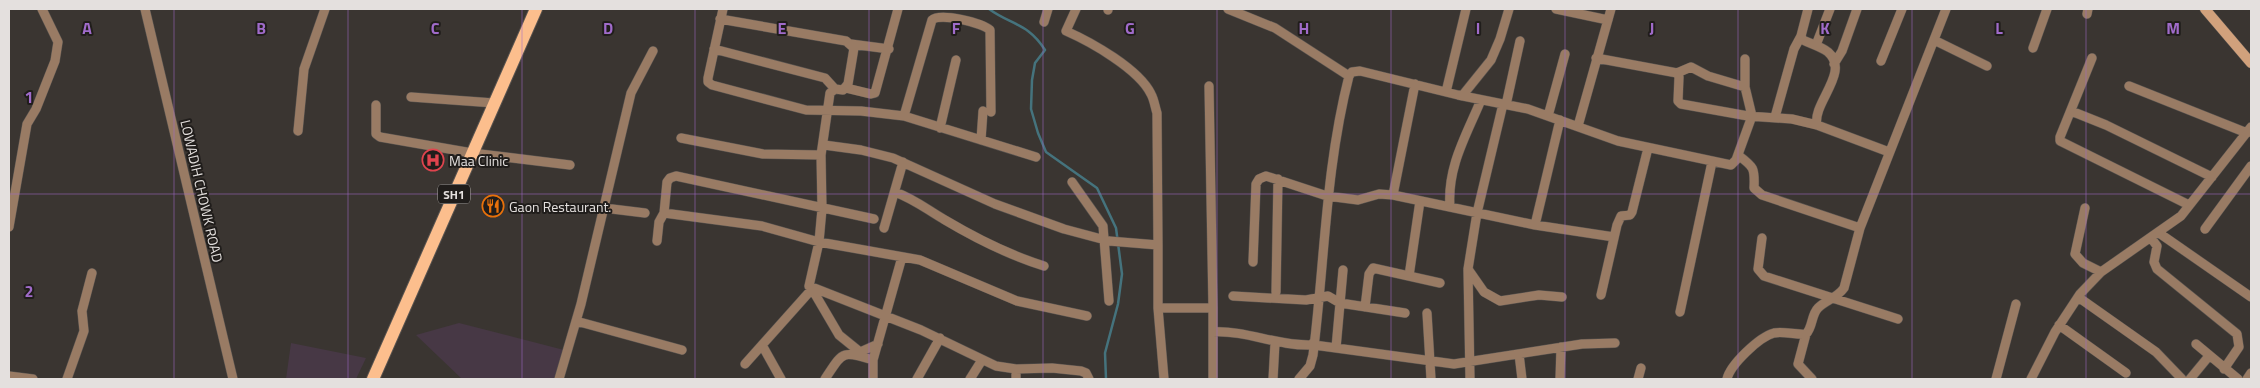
<svg xmlns="http://www.w3.org/2000/svg" width="2260" height="388" viewBox="0 0 2260 388" font-family="'Titillium Web',sans-serif">
	<style>
		.education { fill: #473845 }
		.lines { fill: none; stroke-linecap: round; stroke-linejoin: round }
		.stream { stroke: #45737d; stroke-width: 2.5 }
		.minor-casing { stroke: #595450; stroke-width: 10 }
		.secondary-casing { stroke: #595450; stroke-width: 11 }
		.primary-casing { stroke: #595450; stroke-width: 14 }
		.minor { stroke: #997b64; stroke-width: 9 }
		.secondary { stroke: #d1a17c; stroke-width: 10 }
		.primary { stroke: #fcbe8d; stroke-width: 12 }
		.grid { fill: none; stroke: #a06bca; stroke-width: 1; stroke-opacity: 0.55 }
		.labels { text-anchor: middle; dominant-baseline: central; stroke-width: 4; stroke-linejoin: round; paint-order: stroke }
		.shield { fill: #201d1b; stroke: #a9a6a4; stroke-width: 1 }
		.shield-label { font-size: 12px; font-weight: bold; fill: #e4e0de }
		.poi-label { font-size: 14px; fill: #e4e0de; stroke: #201d1b; text-anchor: start }
		.street-label { font-size: 14px; fill: #e4e0de; stroke: #201d1b }
		.grid-label { font-size: 16px; text-anchor: middle; font-weight: bold; fill: #a06bca; stroke: #201d1b; stroke-width: 4; stroke-linejoin: round; paint-order: stroke }
	</style>
	<rect width="100%" height="100%" fill="#3a3531"/>
	<path class="education" d="M459,323L564,350L554,379H462L416,335Z
		M291,343L366,358L356,379H286Z"/>
	<g class="lines">
		<path class="stream" d="M989,9C1011,25 1028,23 1045,50L1035,63L1032,80L1031,109L1038,133L1046,152L1097,188L1116,228L1122,274L1118,304L1105,353L1106,379"/>
		<g class="minor-casing">
			<path id="minor" d="M145,9L233,379
				M723,9L708,78V82L712,85L806,110L861,111L904,116L1036,157
				M1228,9L1275,28L1349,76
				M1556,9L1608,20
				M1808,9L1801,36L1803,40C1811,44 1820,46 1828,52C1851,72 1812,103 1817,125L1889,152
				M1108,10V9
				M2087,14L2088,9
				M1044,22L1048,9
				M1934,40L1987,66
				M851,44L889,49
				M1816,45L1830,9
				M2033,48L2047,9
				M714,49L825,78L835,89
				M1596,58L1677,73L1679,77L1678,101L1681,104L1748,116L1792,119L1817,125
				M2092,58L2060,137V141L2189,205
				M1881,61L1902,9
				M1834,64L1842,51L1857,9
				M1677,73L1691,67L1708,76L1745,87
				M2129,86L2247,133
				M846,88L871,94L875,93L898,9
				M1446,92L1466,9
				M1462,96L1491,60L1500,39L1509,9
				M411,97L494,103
				M1503,104L1477,213L1468,269L1484,292L1500,301L1539,295L1562,297
				M376,105V134L380,137L472,153L570,165
				M1506,105L1520,41
				M2071,111L2106,125L2212,177
				M904,116L932,20C940,12 982,23 990,30L991,112
				M1548,116L1565,54
				M1775,117L1794,49L1801,36
				M1578,126L1611,9
				M940,128L956,60
				M298,131L304,69L325,9
				M681,138L763,154L821,155L830,93L835,89L843,90L848,84L854,48L846,41L720,19
				M981,140L983,111
				M824,145L861,150L893,158L995,204L1064,229L1109,241L1158,245L1157,113C1155,107 1154,99 1151,94C1139,69 1091,42 1066,31L1076,9
				M821,155L822,209L819,242L809,286L921,330L996,366L1016,369L1052,368L1081,371L1086,373L1089,379
				M1738,155C1754,167 1755,168 1754,188L1762,195L1860,228
				M1072,182L1103,226L1109,301
				M895,192C916,200 926,209 945,220C977,239 1009,255 1044,266
				M1393,195L1415,84
				M1450,207C1447,167 1466,136 1481,100
				M604,208L645,213
				M2085,208L2075,254L2083,263L2101,272
				M664,213L667,182L670,178L676,176L874,219
				M1535,225L1560,120
				M9,227L27,124L36,109L55,61L58,42L42,9
				M884,228L903,162
				M2205,229L2251,166
				M2159,233L2251,297
				M1762,238L1758,269L1764,276L1898,319
				M2151,238L2157,246L2154,262L2157,269L2237,334L2239,347L2224,369
				M657,241L659,222L664,213L762,226L819,242L920,260L1017,301L1087,316
				M1158,245V308L1164,379
				M1253,262L1256,184L1259,179L1266,176L1327,196L1358,200L1379,194L1393,195L1535,225L1614,237
				M1468,270L1470,379
				M1409,276L1420,201
				M1276,292L1278,179
				M1601,295L1617,225L1621,216L1630,215L1632,212L1648,148
				M1233,296L1306,300L1328,296L1340,303L1405,313
				M2078,297L2156,352L2182,379
				M1365,307L1369,274L1373,268L1440,283
				M1158,308H1213L1209,86
				M1213,308V379
				M1680,312L1712,162
				M1427,313L1431,379
				M576,321L682,350
				M2059,325L2126,373
				M1213,332C1246,330 1277,346 1311,345L1314,342V345L1454,364L1582,344L1615,343
				M1806,334L1798,364L1812,379
				M2196,344L2238,379
				M762,345L781,379
				M1336,348L1343,270
				M1519,354L1522,379
				M745,364L812,289L839,335L860,352L878,344
				M9,376L33,379
				M67,379L84,331L82,311L92,273
				M559,379L581,304L631,93L653,51
				M825,379C843,352 841,350 873,360
				M873,379V360L902,257
				M917,379L940,338
				M970,379L982,360
				M1016,379V369
				M1273,379L1275,343
				M1299,379L1310,366L1313,355C1325,261 1325,170 1349,76L1352,72L1360,71L1458,95L1528,109L1618,141L1731,165L1736,160L1752,116L1745,87V59
				M1560,379L1561,347
				M1638,379L1641,368
				M1727,379C1730,365 1759,337 1774,333C1784,331 1795,335 1806,334C1813,327 1811,315 1818,308C1826,300 1837,298 1844,288L1860,228L1946,9
				M1996,379L2016,304
				M2031,379L2055,332L2080,294L2101,272L2181,216L2251,127
				M2190,379L2209,356
				M2247,379L2251,373"/>
		</g>
		<g class="secondary-casing">
			<path id="secondary" d="M2205,9L2251,63"/>
		</g>
		<g class="primary-casing">
			<path id="primary" d="M373,379L536,9"/>
		</g>
		<use href="#minor" class="minor"/>
		<use href="#secondary" class="secondary"/>
		<use href="#primary" class="primary"/>
	</g>
	<path class="grid" d="M174,9V379M348,9V379M522,9V379M695,9V379M869,9V379M1043,9V379M1217,9V379M1391,9V379M1565,9V379M1738,9V379M1912,9V379M2086,9V379M9,194H2251"/>
	<defs>
		<g id="hospital-ring" transform="scale(1.125)"><circle r="9.5" fill="#201d1b" stroke="#e0444e" stroke-width="1.5"/><path d="M-5-5h3v3.5h4V-5h3V5h-3V1.5h-4V5h-3Z" fill="#e0444e"/></g>
		<g id="restaurant-ring" transform="scale(1.125)"><circle r="9.5" fill="#201d1b" stroke="#e8710a" stroke-width="1.5"/><path d="M-5-6h1v4h1v-4h1v4h1v-4h1v5L-1.5 .5V6h-2V.5L-5-1ZM5-6V6H3V1.5H1.5Q1.5-4 5-6Z" fill="#e8710a"/></g>
	</defs>
	<g fill-rule="evenodd">
		<use href="#hospital-ring" x="433" y="160"/>
		<use href="#restaurant-ring" x="493" y="206"/>
	</g>
	<g class="labels">
		<rect class="shield" x="438" y="184.5" width="32" height="19" rx="4"/>
		<g class="shield-label">
			<text x="454" y="194">SH1</text>
		</g>
		<g class="poi-label">
			<text x="449" y="160">Maa Clinic</text>
			<text x="509" y="206">Gaon Restaurant.</text>
		</g>
		<g class="street-label">
			<text transform="translate(202 191) rotate(77)">LOWADIH CHOWK ROAD</text>
		</g>
	</g>
	<g class="grid-label">
		<text x="87" y="34">A</text>
		<text x="261" y="34">B</text>
		<text x="435" y="34">C</text>
		<text x="608" y="34">D</text>
		<text x="782" y="34">E</text>
		<text x="956" y="34">F</text>
		<text x="1130" y="34">G</text>
		<text x="1304" y="34">H</text>
		<text x="1478" y="34">I</text>
		<text x="1652" y="34">J</text>
		<text x="1825" y="34">K</text>
		<text x="1999" y="34">L</text>
		<text x="2173" y="34">M</text>
		<text x="29" y="103">1</text>
		<text x="29" y="297">2</text>
	</g>
	<rect width="2260" height="388" fill="none" stroke="#e4e0de" stroke-width="20"/>
</svg>
